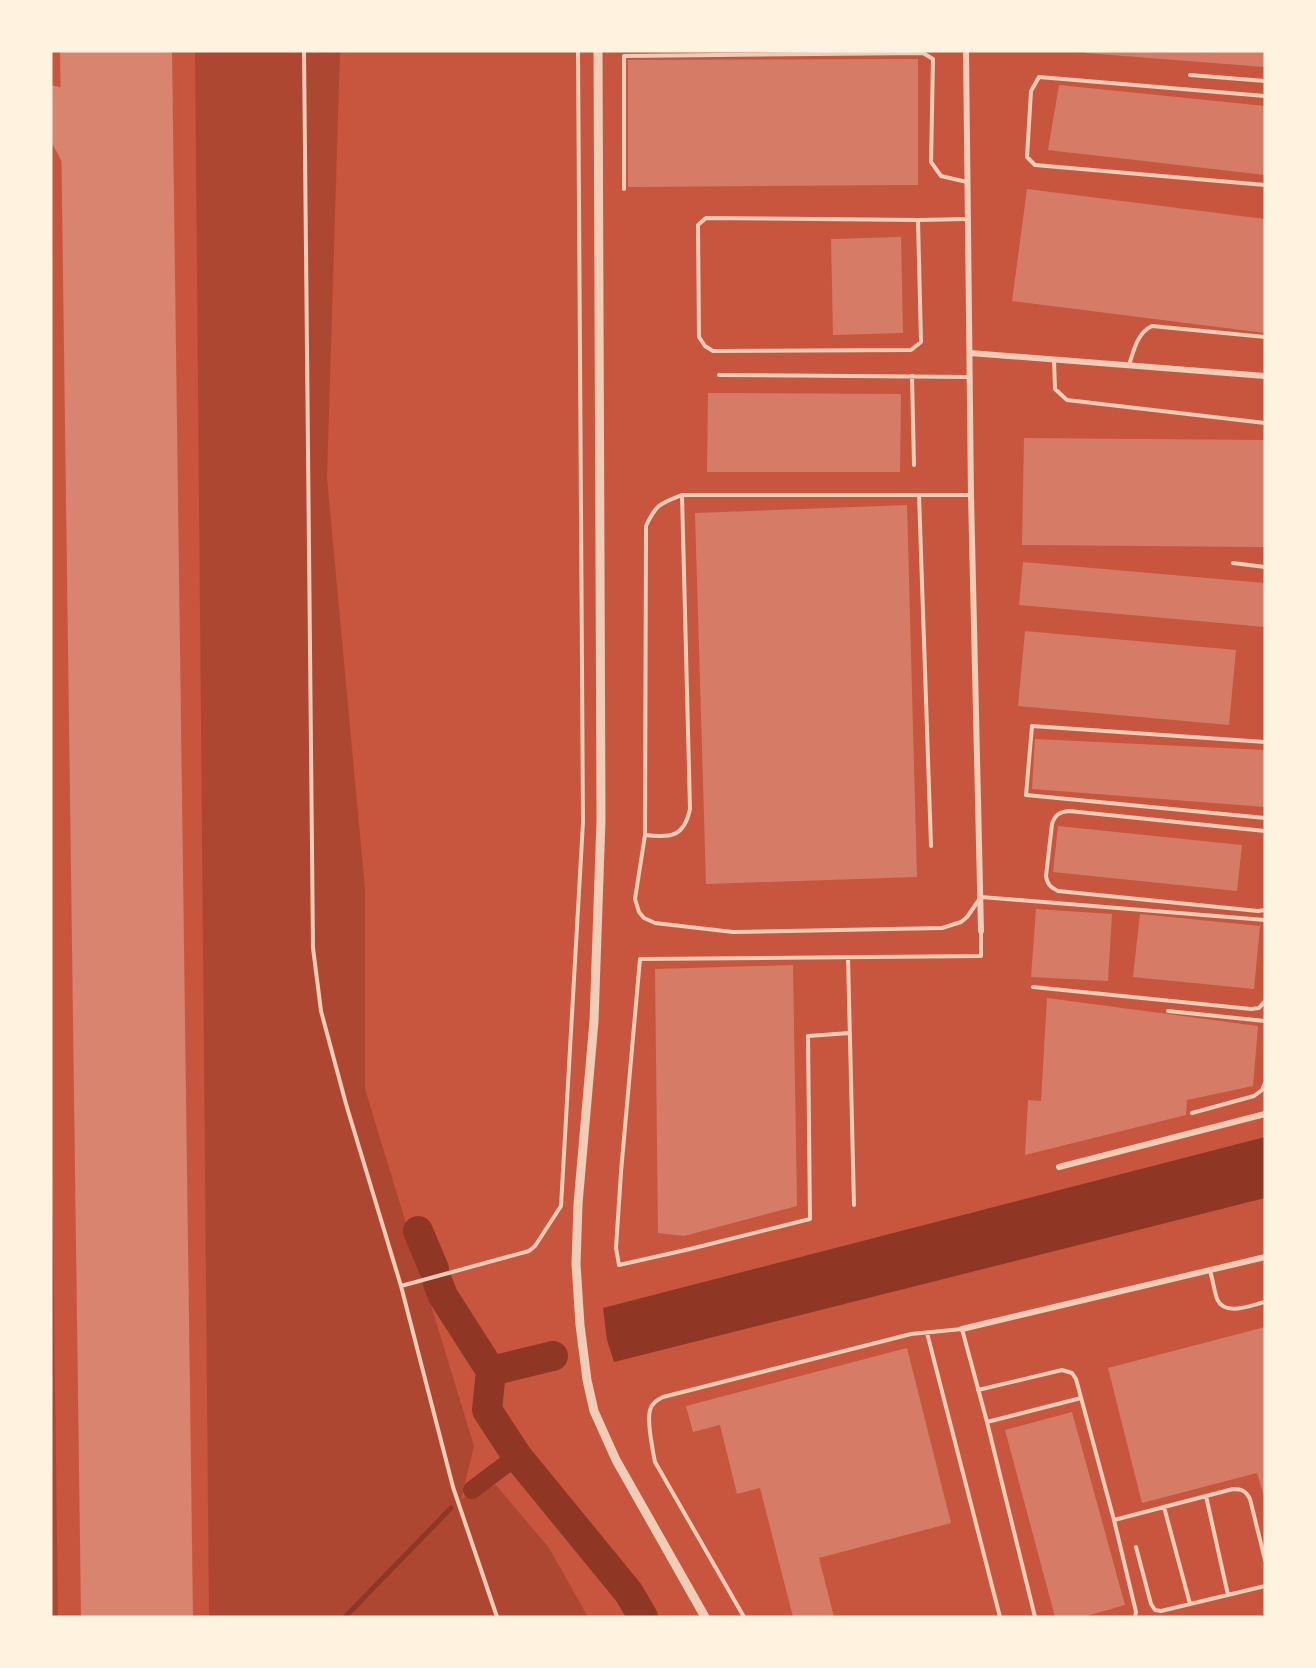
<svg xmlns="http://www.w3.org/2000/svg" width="1316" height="1668" viewBox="0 0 1316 1668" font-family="Lato,sans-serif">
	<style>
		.green { fill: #ae4732 }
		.water { fill: #8f3625 }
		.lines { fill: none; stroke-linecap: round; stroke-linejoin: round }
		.stream { stroke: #8f3625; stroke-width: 5 }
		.canal { stroke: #8f3625; stroke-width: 18 }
		.river { stroke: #8f3625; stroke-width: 30 }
		.taxiway { stroke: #d8846e; stroke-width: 45 }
		.runway { stroke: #d8846e; stroke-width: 112 }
		.building { fill: #d67c66 }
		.service { stroke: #f1ccb7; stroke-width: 4 }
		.minor { stroke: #f1ccb7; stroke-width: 6 }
		.tertiary { stroke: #f1ccb7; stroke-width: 9 }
	</style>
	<rect width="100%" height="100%" fill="#c8553d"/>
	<path class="green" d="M195,51H340L327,478L365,889V1089L474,1446L461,1500L472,1490H484L496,1485L549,1548L588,1617H209Z
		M51,1075L58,1617H51Z"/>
	<path class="water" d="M1265,1137V1198L614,1362L607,1340L603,1308Z"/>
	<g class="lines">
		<path class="stream" d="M345,1617L451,1508"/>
		<path class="canal" d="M472,1490L517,1456"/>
		<path class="river" d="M418,1231L434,1269
			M438,1283L443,1296L491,1371L487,1410L517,1456L629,1593L643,1617
			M491,1371L553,1356"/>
		<path class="taxiway" d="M51,108C58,116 66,124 72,133C98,176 108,226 119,274"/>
		<path class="runway" d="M116,51L137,1617"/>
	</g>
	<path class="building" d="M1085,51H1265V67L1085,53Z
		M918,59V185L628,187V60Z
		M1059,85L1265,106V175L1048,150Z
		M1027,189L1265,219V333L1012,301Z
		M901,237L903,333L833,335L831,239Z
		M708,393L901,394L900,472H707Z
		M1024,438L1265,440V547L1022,545Z
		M907,505L917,877L706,884L695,513Z
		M1023,562L1265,583V627L1019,605Z
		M1025,631L1236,650L1229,725L1018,706Z
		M1035,739L1265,750V807L1032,789Z
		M1058,826L1242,845L1237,891L1053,872Z
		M1036,909L1112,914L1108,981L1031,977Z
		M1140,914L1260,926L1254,989L1133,977Z
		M793,965L797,1206L684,1236L658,1233L655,969Z
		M1047,998L1258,1026L1253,1086L1187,1100L1186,1115L1025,1155L1028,1100L1041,1101Z
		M1265,1327V1499L1257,1473L1142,1503L1108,1368Z
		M907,1348L951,1523L819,1558L834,1617H793L760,1488L737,1494L720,1425L693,1432L686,1406Z
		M1072,1412L1125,1605L1083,1617H1055L1005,1430Z"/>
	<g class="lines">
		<path class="service" d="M304,51L313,948L321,1011L346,1104L401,1286L453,1487L497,1617
			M1190,75L1265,81
			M1265,96L1039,77L1031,91L1027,157L1035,165L1265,185
			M624,189V56L923,53L933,59L931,162L941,176L967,182
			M918,220L706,218L698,225L699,337L705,346L713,351L911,350L921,342L918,220L967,219
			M1054,360L1055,389L1067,400L1265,423
			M1129,365C1134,350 1137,333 1152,326L1265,337
			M719,375L969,377
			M912,376L914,465
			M919,495L931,846
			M971,495H682C661,503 656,504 646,526L645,835L635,899L639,912L644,918L655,923L733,932L942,928L961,922L967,917L981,897L1265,920
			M1233,563L1265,567
			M1265,742L1032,726L1026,795L1265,818
			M1265,831L1069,811C1059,812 1055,815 1052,824L1046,876C1047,884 1050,887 1058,891L1258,911L1265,910
			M645,835C671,838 684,837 690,809L682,495
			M848,957L854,1205
			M1033,987L1251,1009L1259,1008L1265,1001
			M1168,1011L1265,1021
			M850,1033L808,1036L810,1219L690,1249L619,1265L616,1248L621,1172L640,959L981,956V931
			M1192,1113L1254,1096L1262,1090L1265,1083
			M1210,1271C1213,1280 1214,1290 1217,1299C1225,1317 1251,1305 1265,1302
			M401,1286L529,1251L535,1246L561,1206L583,822L578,51
			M927,1333L1000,1617
			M978,1390L1062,1370L1072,1373L1076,1379L1114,1520L1136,1612L1135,1617
			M987,1422L1081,1398
			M1206,1496L1228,1595
			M1164,1507L1190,1604
			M1114,1520L1233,1489C1242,1489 1246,1491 1250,1499L1265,1560
			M1136,1547L1151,1604L1155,1610L1161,1611L1265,1586
			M744,1617L655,1462C653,1452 647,1420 650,1410C652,1403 657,1400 663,1397L911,1334L962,1329L987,1422L1035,1617"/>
		<path class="minor" d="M966,51L971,495L981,931
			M970,353L1265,376
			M1059,1167L1265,1114
			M962,1329L1265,1257"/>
		<path class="tertiary" d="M598,51L601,820L594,1021L578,1204L576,1264L580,1325L587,1380L594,1411L616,1460L705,1617"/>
	</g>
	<rect width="1316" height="1668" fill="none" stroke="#fff3e0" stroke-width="105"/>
</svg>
